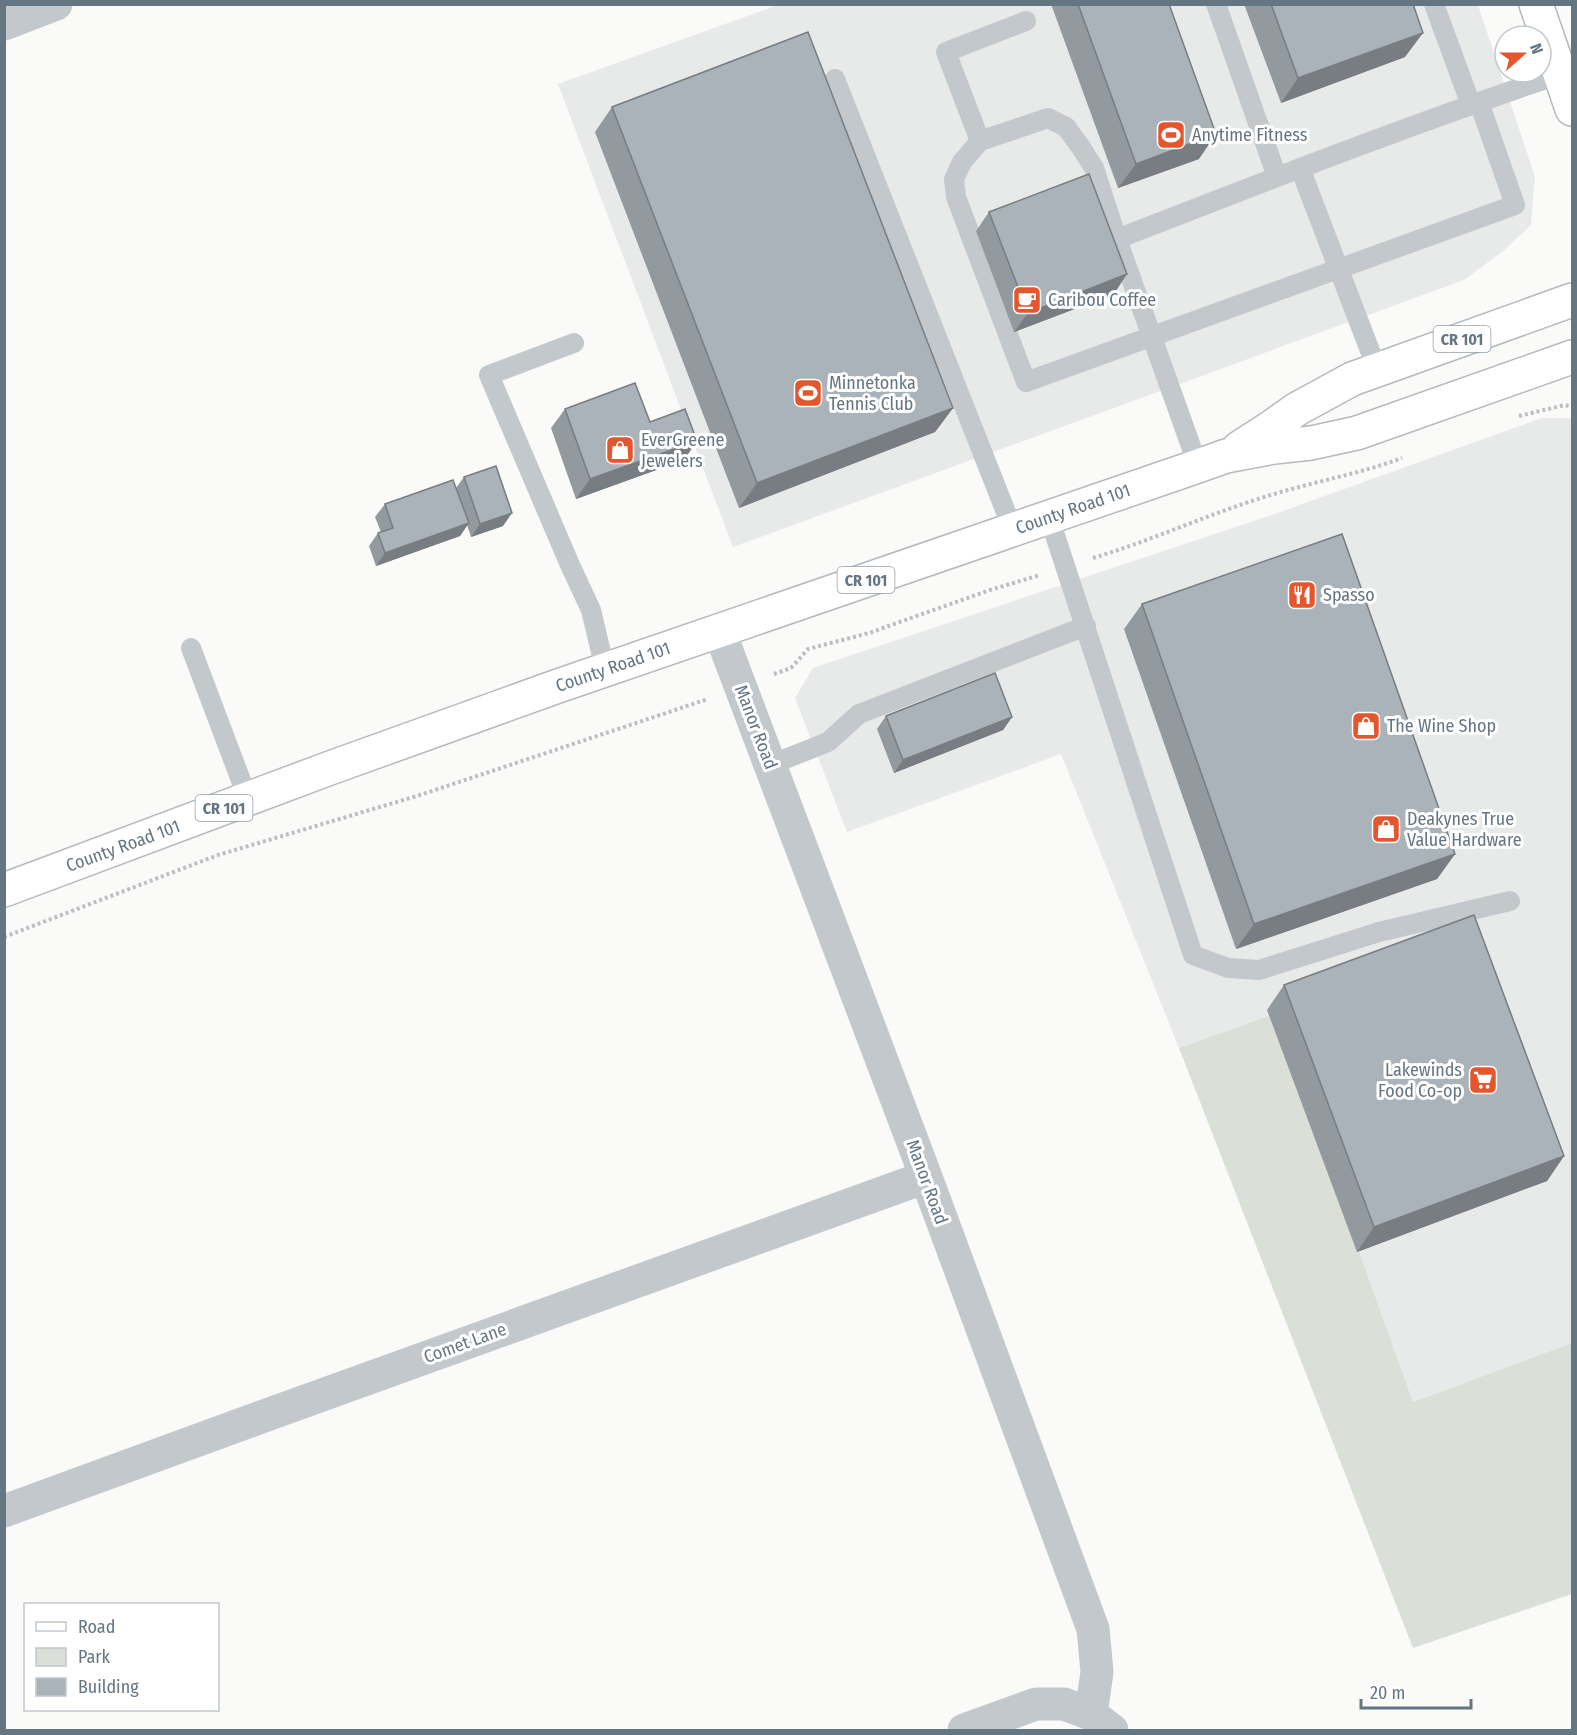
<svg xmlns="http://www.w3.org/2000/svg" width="1577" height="1735" viewBox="0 0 1577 1735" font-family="'Fira Sans Condensed',sans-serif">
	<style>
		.built { fill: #e8e9e9 }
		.green { fill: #dadfd7 }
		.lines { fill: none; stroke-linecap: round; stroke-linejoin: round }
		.secondary-casing { stroke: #b3babf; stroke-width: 36 }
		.primary-casing { stroke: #b5babe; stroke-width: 36 }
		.path { stroke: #bbbfc2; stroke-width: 4; stroke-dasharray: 3 3; stroke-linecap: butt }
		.lane { stroke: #c3c8cc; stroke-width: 20 }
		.street { stroke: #c3c8cc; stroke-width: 33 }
		.secondary { stroke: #fff; stroke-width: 33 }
		.primary { stroke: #fff; stroke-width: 33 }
		.wall { fill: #929a9f }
		.shaded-wall { fill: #777d82 }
		.building { fill: #aab3b9; stroke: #777d82; stroke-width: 1.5 }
		.labels { text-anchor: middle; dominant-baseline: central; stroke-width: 6; stroke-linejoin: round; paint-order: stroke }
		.shield { fill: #fff; stroke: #939fa8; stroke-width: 1.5 }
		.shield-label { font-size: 16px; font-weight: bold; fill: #657683 }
		.poi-label { font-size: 18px; fill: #657683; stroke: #fff; text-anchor: start }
		.street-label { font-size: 18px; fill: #657683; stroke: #fff }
	</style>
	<rect width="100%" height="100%" fill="#fafaf8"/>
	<path class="built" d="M778,5H1478L1535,177L1531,225L1502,252L1464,280L733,547L558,84Z
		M1542,418H1569L1572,420V1343L1413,1402L1274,1014L1179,1048L1061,754L847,832L795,698L813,668L1269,516Z"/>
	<path class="green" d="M1274,1014L1413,1402L1572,1343V1594L1413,1648L1179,1048Z"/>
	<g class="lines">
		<g class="secondary-casing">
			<path id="secondary" d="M1536,4L1572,109"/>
		</g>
		<g class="primary-casing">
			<path id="primary" d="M1239,448L1273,426L1297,409L1352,379L1572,300
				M4,890L330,768L558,686L1198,466L1226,456L1274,447L1311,443L1357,433L1572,357"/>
		</g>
		<path class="path" d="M1519,416L1565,405L1572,407
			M1093,558C1150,541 1204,516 1261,498C1307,483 1356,475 1402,458
			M774,674L791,668L808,649L869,633L990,590L1040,575
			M4,937L218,855L417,796L708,699"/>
		<path class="lane" d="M1216,4L1277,177
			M1434,4L1471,105
			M1026,21L946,52L980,141L1048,118L1066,127L1080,146L1094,168L1117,239
			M835,79L1013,530
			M980,141L962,162L954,179L956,197L1026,382L1515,205L1479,102
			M1300,168L1377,369
			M574,343L489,375L570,565L591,610L605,669
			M1198,466L1117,239C1264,182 1411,124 1561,74
			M1049,517L1193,955L1228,968L1259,970L1379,932L1510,901
			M191,648L248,799
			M770,765L828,742L859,714L1086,626"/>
		<path class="street" d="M4,24L56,4
			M719,630L926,1177L1093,1629L1097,1672L1091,1714L1112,1730
			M4,1511L275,1412L926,1177
			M964,1730L1036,1704H1064L1091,1714"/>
		<use href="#secondary" class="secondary"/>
		<use href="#primary" class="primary"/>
	</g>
	<path class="wall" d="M1051,4H1169L1199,159L1118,188Z
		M1244,4H1413L1405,57L1281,103Z
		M612,107L953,408L935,432L739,508L595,132Z
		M989,212L1114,294L1014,332L976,231Z
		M565,409L650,422L684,460L576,499L551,428Z
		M464,477L503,526L471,537L467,525L460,536L376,566L369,546L378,533L381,532L375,517L385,504L456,488Z
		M1142,604L1455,854L1437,879L1236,949L1124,629Z
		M886,716L1012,717L1003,730L894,773L877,729Z
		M1284,985L1564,1156L1547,1181L1357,1252L1267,1010Z"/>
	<path class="shaded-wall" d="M1423,33L1405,57L1281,103L1298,78Z
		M1216,134L1199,159L1118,188L1136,164Z
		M1127,274L1114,294L1014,332L1028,313Z
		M953,408L935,432L739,508L757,483Z
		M697,441L684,460L576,499L590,479Z
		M512,513L503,526L471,537L480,524Z
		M469,523L460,536L376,566L385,553Z
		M1012,717L1003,730L894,773L903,760Z
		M1455,854L1437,879L1236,949L1254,924Z
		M1564,1156L1547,1181L1357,1252L1374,1227Z"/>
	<path class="building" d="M1078,4H1169L1216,134L1136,164Z
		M1271,4H1413L1423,33L1298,78Z
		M808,32L953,408L757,483L612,107Z
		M1089,174L1127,274L1028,313L989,212Z
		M635,383L650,422L685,409L697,441L590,479L565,409Z
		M496,466L512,513L480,524L464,477Z
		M453,480L469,523L385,553L378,533L393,528L385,504Z
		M1342,534L1455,854L1254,924L1142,604Z
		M995,673L1012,717L903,760L886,716Z
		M1474,915L1564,1156L1374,1227L1284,985Z"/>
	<defs>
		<g id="stadium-square" transform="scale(1.5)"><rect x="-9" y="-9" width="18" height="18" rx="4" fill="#e4572e" stroke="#fff"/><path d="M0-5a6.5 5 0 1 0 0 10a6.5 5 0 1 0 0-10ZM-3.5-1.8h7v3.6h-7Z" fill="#fff"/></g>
		<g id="cafe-square" transform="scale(1.5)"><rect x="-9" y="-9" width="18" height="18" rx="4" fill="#e4572e" stroke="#fff"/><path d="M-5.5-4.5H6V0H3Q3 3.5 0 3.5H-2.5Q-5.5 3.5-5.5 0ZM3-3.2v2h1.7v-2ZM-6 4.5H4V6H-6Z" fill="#fff"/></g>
		<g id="shop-square" transform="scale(1.5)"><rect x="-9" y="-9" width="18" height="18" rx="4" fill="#e4572e" stroke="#fff"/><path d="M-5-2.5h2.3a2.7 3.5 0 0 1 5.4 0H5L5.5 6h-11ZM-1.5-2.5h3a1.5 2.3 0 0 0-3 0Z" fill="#fff"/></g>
		<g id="restaurant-square" transform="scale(1.5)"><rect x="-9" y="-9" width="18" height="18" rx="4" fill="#e4572e" stroke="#fff"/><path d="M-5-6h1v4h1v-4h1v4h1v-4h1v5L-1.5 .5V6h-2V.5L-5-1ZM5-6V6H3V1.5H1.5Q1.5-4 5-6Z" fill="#fff"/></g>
		<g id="supermarket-square" transform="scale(1.5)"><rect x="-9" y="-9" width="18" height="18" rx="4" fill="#e4572e" stroke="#fff"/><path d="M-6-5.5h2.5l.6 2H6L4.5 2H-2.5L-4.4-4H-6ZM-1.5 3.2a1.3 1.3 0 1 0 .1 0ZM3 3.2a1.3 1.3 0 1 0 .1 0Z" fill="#fff"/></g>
	</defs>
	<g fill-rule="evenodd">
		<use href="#stadium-square" x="1171" y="135"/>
		<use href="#cafe-square" x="1027" y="300"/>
		<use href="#stadium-square" x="808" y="393"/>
		<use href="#shop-square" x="620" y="450"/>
		<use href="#restaurant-square" x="1302" y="595"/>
		<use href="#shop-square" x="1366" y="726"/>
		<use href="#shop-square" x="1386" y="829"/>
		<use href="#supermarket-square" x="1483" y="1080"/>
	</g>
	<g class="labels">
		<g class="shield">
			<rect x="1433.5" y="326" width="57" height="26" rx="4.5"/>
			<rect x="837.5" y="567" width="57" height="26" rx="4.5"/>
			<rect x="195.5" y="795" width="57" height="26" rx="4.5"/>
		</g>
		<g class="shield-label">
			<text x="1462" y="339">CR 101</text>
			<text x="866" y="580">CR 101</text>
			<text x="224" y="808">CR 101</text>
		</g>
		<g class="poi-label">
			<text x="1192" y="135">Anytime Fitness</text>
			<text x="1048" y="300">Caribou Coffee</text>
			<text x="829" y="383">Minnetonka<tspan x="829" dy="21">Tennis Club</tspan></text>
			<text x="641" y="440">EverGreene<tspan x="641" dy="21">Jewelers</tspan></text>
			<text x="1323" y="595">Spasso</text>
			<text x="1387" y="726">The Wine Shop</text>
			<text x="1407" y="819">Deakynes True<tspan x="1407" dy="21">Value Hardware</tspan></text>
			<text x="1462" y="1070" text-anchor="end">Lakewinds<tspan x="1462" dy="21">Food Co-op</tspan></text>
		</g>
		<g class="street-label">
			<text transform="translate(1073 509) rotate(-19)">County Road 101</text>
			<text transform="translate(613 667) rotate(-19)">County Road 101</text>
			<text transform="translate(756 727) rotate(69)">Manor Road</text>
			<text transform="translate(123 846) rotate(-20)">County Road 101</text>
			<text transform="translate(927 1182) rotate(70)">Manor Road</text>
			<text transform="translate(465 1343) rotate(-20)">Comet Lane</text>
		</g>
	</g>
	<rect width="1577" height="1735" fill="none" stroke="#657683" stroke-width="12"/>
	<rect x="24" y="1603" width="195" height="108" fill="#ffffff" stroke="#c1c8cd" stroke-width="1.5"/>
	<rect x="36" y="1622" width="30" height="9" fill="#ffffff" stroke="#c1c8cd" stroke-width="1.5"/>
	<text x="78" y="1633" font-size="18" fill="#657683">Road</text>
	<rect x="36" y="1648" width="30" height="18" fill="#dadfd7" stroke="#c1c8cd" stroke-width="1.5"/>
	<text x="78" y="1663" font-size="18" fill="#657683">Park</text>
	<rect x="36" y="1678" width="30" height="18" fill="#aab3b9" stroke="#c1c8cd" stroke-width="1.5"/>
	<text x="78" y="1693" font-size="18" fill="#657683">Building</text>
	<g transform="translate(1523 54) rotate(69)"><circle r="28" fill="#ffffff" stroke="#c1c8cd" stroke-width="1.5"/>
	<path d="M0-4.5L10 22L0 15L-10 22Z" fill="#e4572e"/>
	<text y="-9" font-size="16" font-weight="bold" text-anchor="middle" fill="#657683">N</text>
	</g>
	<path d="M1361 1699v9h110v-9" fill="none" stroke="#657683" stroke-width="3"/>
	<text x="1370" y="1699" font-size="18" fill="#657683" stroke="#ffffff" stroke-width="4.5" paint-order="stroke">20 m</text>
</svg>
